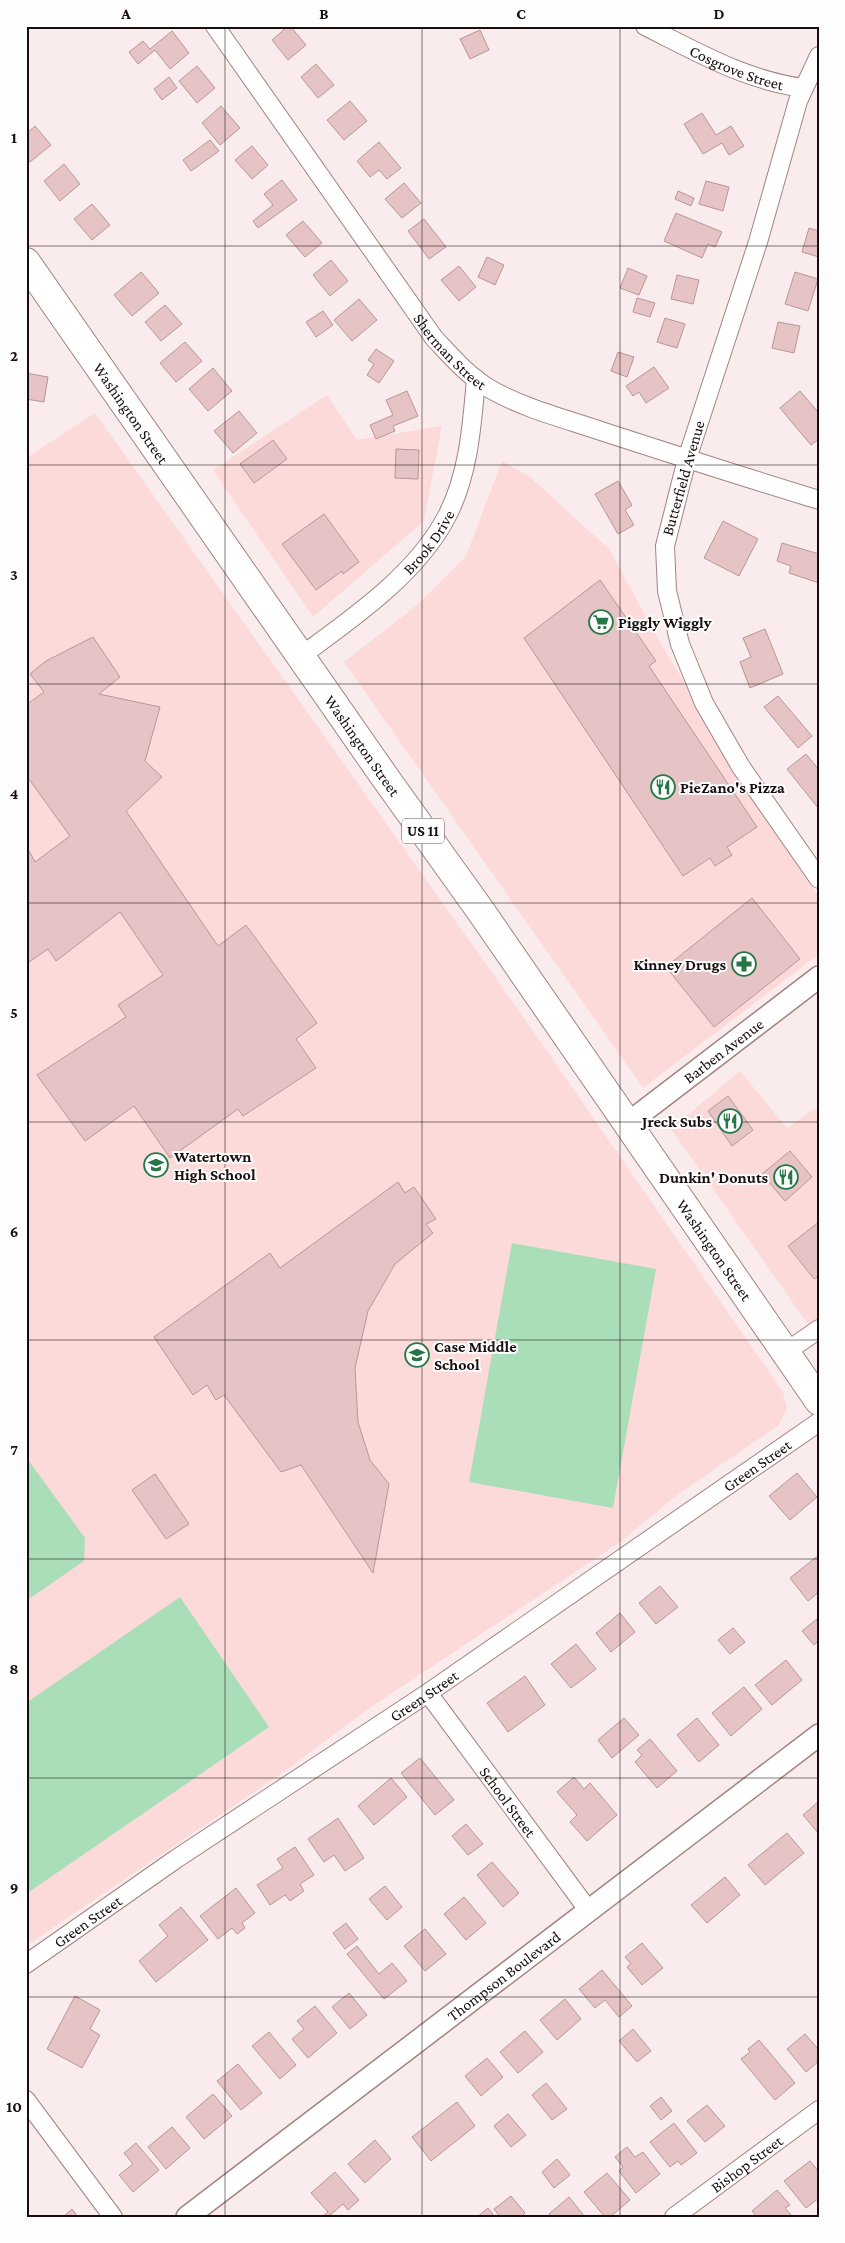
<svg xmlns="http://www.w3.org/2000/svg" width="845" height="2243" viewBox="0 0 845 2243" font-family="'Crimson Pro',serif">
	<style>
		.built { fill: #fddada }
		.green { fill: #a9deb8 }
		.building { fill: #e6c4c5; stroke: #b79798 }
		.lines { fill: none; stroke-linecap: round; stroke-linejoin: round }
		.minor-casing { stroke: #a28383; stroke-width: 20 }
		.tertiary-casing { stroke: #a28383; stroke-width: 24 }
		.primary-casing { stroke: #a28383; stroke-width: 30 }
		.minor { stroke: #fff; stroke-width: 18 }
		.tertiary { stroke: #fff; stroke-width: 21 }
		.primary { stroke: #fff; stroke-width: 28 }
		.grid { fill: none; stroke: #190e0f; stroke-width: 1; stroke-opacity: 0.55 }
		.labels { text-anchor: middle; dominant-baseline: central; stroke-width: 4; stroke-linejoin: round; paint-order: stroke }
		.shield { fill: #fdfdfd; stroke: #5d5656; stroke-width: 1 }
		.shield-label { font-size: 15px; font-weight: bold; fill: #190e0f }
		.street-label { font-size: 16px; fill: #190e0f; stroke: #fdfdfd }
		.poi-label { font-size: 16px; font-weight: bold; fill: #190e0f; stroke: #fdfdfd; text-anchor: start }
		.neatline { fill: none; stroke: #190e0f; stroke-width: 2 }
		.grid-label { font-size: 16px; text-anchor: middle; font-weight: bold; fill: #190e0f }
	</style>
	<rect width="100%" height="100%" fill="#faecec"/>
	<path class="built" d="M327,395L357,440L442,426L424,521L313,617L213,470Z
		M95,413L520,1012L783,1392L787,1408L779,1425L676,1496L619,1543L374,1705L281,1774L26,1946V458Z
		M502,461L530,477L609,549L662,646L819,897V954L643,1088L344,662L417,605L466,556Z
		M740,1071L787,1128L819,1106V1340L671,1129Z"/>
	<path class="green" d="M512,1243L656,1269L613,1508L469,1482Z
		M26,1457L85,1538L84,1561L26,1601Z
		M180,1597L269,1727L26,1894V1703Z"/>
	<path class="building" d="M288,26H290L306,45L288,60L272,40Z
		M480,30L489,50L470,59L460,39Z
		M172,31L189,53L170,69L155,50L138,64L129,52L143,41L150,49Z
		M316,64L334,85L318,98L301,77Z
		M197,66L215,88L197,103L179,81Z
		M169,77L177,88L162,100L154,89Z
		M350,101L367,121L344,140L327,120Z
		M221,106L240,128L220,145L202,123Z
		M702,113L716,135L731,126L744,146L729,155L722,143L703,154L684,124Z
		M35,126L51,145L30,162L26,158V134Z
		M210,140L219,151L191,171L183,160Z
		M379,142L401,168L387,179L379,170L370,177L357,161Z
		M252,146L268,165L252,179L235,160Z
		M64,164L80,184L60,201L44,181Z
		M282,180L297,200L258,228L253,221L273,205L264,194Z
		M706,181L729,187L723,211L699,204Z
		M404,183L421,203L402,218L385,199Z
		M678,191L694,198L691,206L675,199Z
		M92,204L110,225L92,240L74,219Z
		M676,213L722,232L715,247L708,244L702,258L664,241Z
		M424,219L446,247L429,259L408,231Z
		M303,221L322,243L305,257L286,235Z
		M809,228L819,231V257L802,252Z
		M487,257L504,265L495,285L478,277Z
		M331,260L348,281L330,296L313,275Z
		M459,266L476,287L459,301L441,280Z
		M628,268L647,276L639,295L620,288Z
		M141,272L159,293L132,316L114,295Z
		M795,272L818,279L808,311L785,304Z
		M677,275L699,280L693,304L671,299Z
		M637,298L655,303L650,317L633,312Z
		M359,299L377,320L352,341L334,320Z
		M165,305L182,324L161,341L145,322Z
		M323,311L333,325L316,337L306,322Z
		M665,318L685,324L677,348L657,342Z
		M778,322L800,326L794,353L772,348Z
		M185,342L202,361L176,382L160,363Z
		M376,349L394,361L379,383L367,375L374,364L368,360Z
		M618,352L634,357L627,377L611,371Z
		M654,367L669,388L646,403L639,392L633,396L626,386Z
		M213,368L232,391L208,411L189,389Z
		M26,373L48,377L44,402L26,399Z
		M407,391L418,416L393,426L395,431L376,439L370,425L393,415L386,400Z
		M800,391L819,413V439L811,445L780,408Z
		M239,411L257,433L233,453L214,431Z
		M273,440L287,459L254,483L240,464Z
		M396,449L419,450L418,479L395,478Z
		M618,481L632,505L625,510L634,525L618,534L595,494Z
		M324,514L359,562L343,574L342,571L316,590L282,544Z
		M723,521L758,539L739,576L704,558Z
		M782,543L819,554V583L789,573L791,566L777,561Z
		M600,580L656,661L649,666L757,827L727,847L732,855L715,866L710,858L683,876L524,638Z
		M765,629L783,674L750,688L740,662L751,657L743,638Z
		M93,637L120,677L99,694L160,707L145,761L162,777L126,811L218,946L246,925L317,1023L296,1039L316,1068L243,1116L238,1109L170,1158L134,1106L85,1141L37,1075L126,1017L118,1005L163,975L120,912L56,961L48,949L26,964V853L29,851L35,862L70,836L26,775V705L44,692L30,674L46,661Z
		M778,696L812,736L798,748L764,707Z
		M806,754L819,770V809L787,769Z
		M752,898L800,959L714,1027L666,967Z
		M728,1096L753,1130L732,1146L708,1111Z
		M790,1151L812,1177L785,1201L762,1174Z
		M398,1182L405,1193L414,1187L436,1219L426,1224L433,1233L395,1264L368,1311L355,1368L358,1422L370,1460L389,1484L373,1573L301,1465L281,1472L224,1395L216,1400L207,1385L193,1395L154,1337L270,1253L280,1268Z
		M819,1222V1276L814,1279L788,1246Z
		M797,1473L817,1497L790,1520L769,1496Z
		M155,1474L189,1524L166,1539L132,1490Z
		M819,1555V1592L808,1601L790,1578Z
		M660,1586L678,1607L656,1624L639,1603Z
		M620,1613L635,1632L611,1652L596,1633Z
		M817,1619L819,1640L814,1645L802,1631Z
		M733,1628L745,1642L730,1654L718,1640Z
		M576,1644L596,1669L571,1688L551,1664Z
		M786,1660L802,1680L772,1705L755,1685Z
		M525,1676L545,1705L508,1732L487,1703Z
		M744,1687L762,1709L731,1736L712,1713Z
		M624,1718L639,1735L612,1758L598,1740Z
		M697,1718L719,1745L699,1762L677,1735Z
		M650,1739L677,1771L657,1788L635,1762L642,1755L637,1750Z
		M420,1758L454,1800L435,1815L401,1773Z
		M574,1777L584,1789L590,1783L617,1815L587,1841L570,1822L577,1815L557,1792Z
		M391,1778L407,1797L374,1825L358,1806Z
		M819,1801V1834L803,1815Z
		M338,1818L364,1858L345,1871L334,1855L324,1862L308,1839Z
		M466,1824L483,1844L468,1855L452,1836Z
		M787,1833L804,1853L765,1885L748,1865Z
		M295,1847L314,1875L300,1884L304,1891L290,1901L285,1895L270,1905L257,1885L283,1868L277,1859Z
		M492,1862L519,1893L503,1907L477,1875Z
		M725,1877L740,1895L707,1923L691,1905Z
		M385,1886L402,1907L387,1920L369,1899Z
		M236,1888L255,1913L242,1923L245,1928L237,1934L232,1928L218,1939L200,1916Z
		M464,1897L486,1923L466,1940L444,1914Z
		M181,1907L208,1940L156,1982L139,1961L168,1936L159,1925Z
		M346,1923L358,1939L345,1949L333,1933Z
		M425,1929L446,1954L425,1971L404,1946Z
		M642,1943L663,1968L642,1985L627,1967L631,1964L625,1957Z
		M357,1946L379,1974L392,1963L407,1981L384,1999L347,1954Z
		M602,1970L632,2006L619,2017L605,2000L595,2008L579,1989Z
		M349,1993L367,2015L350,2029L332,2007Z
		M75,1996L100,2010L90,2029L100,2035L82,2068L47,2049Z
		M565,1999L581,2019L557,2040L540,2020Z
		M315,2006L337,2033L308,2058L292,2039L304,2029L297,2021Z
		M633,2029L651,2051L637,2062L619,2041Z
		M525,2031L543,2052L518,2073L500,2052Z
		M269,2032L296,2065L280,2079L252,2046Z
		M805,2034L819,2050V2061L806,2072L787,2049Z
		M759,2040L795,2083L775,2100L741,2059L750,2052L748,2049Z
		M487,2058L503,2077L481,2096L465,2076Z
		M238,2064L262,2093L241,2110L217,2081Z
		M546,2083L567,2109L552,2120L532,2095Z
		M213,2094L232,2116L204,2139L186,2117Z
		M661,2097L672,2111L661,2120L650,2106Z
		M457,2102L475,2126L431,2161L412,2137Z
		M707,2105L725,2126L705,2142L687,2121Z
		M508,2114L526,2135L511,2147L494,2126Z
		M674,2123L697,2153L681,2165L678,2161L670,2167L650,2142Z
		M172,2127L190,2148L166,2169L148,2147Z
		M375,2140L391,2159L365,2183L348,2164Z
		M136,2143L159,2170L133,2192L119,2175L133,2164L124,2153Z
		M627,2147L635,2157L643,2152L660,2174L636,2193L619,2171L623,2167L615,2157Z
		M557,2159L570,2175L554,2188L542,2172Z
		M810,2161L819,2172V2198L806,2208L784,2181Z
		M335,2172L359,2200L348,2210L343,2204L328,2217H322L328,2212L311,2193Z
		M607,2173L630,2200L610,2217H605L584,2192Z
		M777,2190L790,2205L785,2208L793,2217H757L752,2211Z
		M511,2196L525,2213L521,2217H500L494,2209Z
		M569,2197L585,2217H551L549,2214Z
		M488,2208L495,2217H477Z
		M72,2209L78,2217H63Z"/>
	<g class="lines">
		<g class="minor-casing">
			<g id="minor">
				<path id="s1" d="M215,26L434,338C451,356 468,376 490,389C525,409 566,419 604,432C675,455 747,478 819,500"/>
				<path id="s2" d="M645,26C697,52 745,80 803,88"/>
				<path d="M819,56L798,101L758,242L687,459L665,546L667,591L680,644L704,703L741,767L819,879"/>
				<path id="s3" d="M301,656C353,618 417,574 447,516C469,474 472,424 476,379"/>
				<path d="M786,1352L819,1329"/>
				<path id="s4" d="M428,1693L589,1911"/>
				<path id="s5" d="M26,1964L176,1859L428,1693L819,1422"/>
				<path d="M26,2100L113,2217"/>
				<path id="s6" d="M674,2217L819,2110"/>
			</g>
		</g>
		<g class="tertiary-casing">
			<g id="tertiary">
				<path id="s7" d="M627,1124L819,977"/>
				<path id="s8" d="M187,2217L819,1735"/>
			</g>
		</g>
		<g class="primary-casing">
			<g id="primary">
				<path id="s9" d="M26,262L384,776L480,910L819,1401"/>
			</g>
		</g>
		<use href="#minor" class="minor"/>
		<use href="#tertiary" class="tertiary"/>
		<use href="#primary" class="primary"/>
	</g>
	<path class="grid" d="M225,26V2217M422,26V2217M620,26V2217M26,246H819M26,465H819M26,684H819M26,903H819M26,1122H819M26,1340H819M26,1559H819M26,1778H819M26,1997H819"/>
	<defs>
		<g id="supermarket-ring" transform="scale(1.25)"><circle r="9.5" fill="#fdfdfd" stroke="#277646" stroke-width="1.5"/><path d="M-6-5.5h2.5l.6 2H6L4.5 2H-2.5L-4.4-4H-6ZM-1.5 3.2a1.3 1.3 0 1 0 .1 0ZM3 3.2a1.3 1.3 0 1 0 .1 0Z" fill="#277646"/></g>
		<g id="restaurant-ring" transform="scale(1.25)"><circle r="9.5" fill="#fdfdfd" stroke="#277646" stroke-width="1.5"/><path d="M-5-6h1v4h1v-4h1v4h1v-4h1v5L-1.5 .5V6h-2V.5L-5-1ZM5-6V6H3V1.5H1.5Q1.5-4 5-6Z" fill="#277646"/></g>
		<g id="pharmacy-ring" transform="scale(1.25)"><circle r="9.5" fill="#fdfdfd" stroke="#277646" stroke-width="1.5"/><path d="M-2-6h4v4h4v4h-4v4h-4v-4h-4v-4h4Z" fill="#277646"/></g>
		<g id="school-ring" transform="scale(1.25)"><circle r="9.5" fill="#fdfdfd" stroke="#277646" stroke-width="1.5"/><path d="M0-5L7-2L0 1L-7-2ZM-4 1L0 2.5L4 1V4Q0 6-4 4Z" fill="#277646"/></g>
	</defs>
	<g fill-rule="evenodd">
		<use href="#supermarket-ring" x="601" y="622"/>
		<use href="#restaurant-ring" x="663" y="787"/>
		<use href="#pharmacy-ring" x="744" y="964"/>
		<use href="#restaurant-ring" x="730" y="1121"/>
		<use href="#school-ring" x="156" y="1165"/>
		<use href="#restaurant-ring" x="786" y="1177"/>
		<use href="#school-ring" x="417" y="1355"/>
	</g>
	<g class="labels">
		<rect class="shield" x="402" y="818.5" width="42" height="25" rx="4"/>
		<g class="shield-label">
			<text x="423" y="831">US 11</text>
		</g>
		<g class="street-label">
			<text stroke="none"><textPath href="#s2" startOffset="101">Cosgrove Street</textPath></text>
			<text stroke="none"><textPath href="#s1" startOffset="402">Sherman Street</textPath></text>
			<text stroke="none"><textPath href="#s9" startOffset="184">Washington Street</textPath></text>
			<text transform="translate(683 478) rotate(-74)">Butterfield Avenue</text>
			<text stroke="none"><textPath href="#s3" startOffset="172">Brook Drive</textPath></text>
			<text stroke="none"><textPath href="#s9" startOffset="589">Washington Street</textPath></text>
			<text stroke="none"><textPath href="#s7" startOffset="121">Barben Avenue</textPath></text>
			<text stroke="none"><textPath href="#s9" startOffset="1204">Washington Street</textPath></text>
			<text stroke="none"><textPath href="#s5" startOffset="885">Green Street</textPath></text>
			<text stroke="none"><textPath href="#s5" startOffset="480">Green Street</textPath></text>
			<text stroke="none"><textPath href="#s4" startOffset="135">School Street</textPath></text>
			<text stroke="none"><textPath href="#s5" startOffset="75">Green Street</textPath></text>
			<text stroke="none"><textPath href="#s8" startOffset="398">Thompson Boulevard</textPath></text>
			<text stroke="none"><textPath href="#s6" startOffset="90">Bishop Street</textPath></text>
		</g>
		<g class="poi-label">
			<text x="618" y="622">Piggly Wiggly</text>
			<text x="680" y="787">PieZano's Pizza</text>
			<text x="726" y="964" text-anchor="end">Kinney Drugs</text>
			<text x="712" y="1121" text-anchor="end">Jreck Subs</text>
			<text x="174" y="1156">Watertown<tspan x="174" dy="18">High School</tspan></text>
			<text x="768" y="1177" text-anchor="end">Dunkin' Donuts</text>
			<text x="434" y="1346">Case Middle<tspan x="434" dy="18">School</tspan></text>
		</g>
	</g>
	<rect width="845" height="2243" fill="none" stroke="#fdfdfd" stroke-width="55"/>
	<rect x="28" y="28" width="790" height="2188" class="neatline"/>
	<g class="grid-label">
		<text x="126" y="19">A</text>
		<text x="324" y="19">B</text>
		<text x="521" y="19">C</text>
		<text x="719" y="19">D</text>
		<text x="14" y="143">1</text>
		<text x="14" y="361">2</text>
		<text x="14" y="580">3</text>
		<text x="14" y="799">4</text>
		<text x="14" y="1018">5</text>
		<text x="14" y="1237">6</text>
		<text x="14" y="1455">7</text>
		<text x="14" y="1674">8</text>
		<text x="14" y="1893">9</text>
		<text x="14" y="2112">10</text>
	</g>
</svg>
